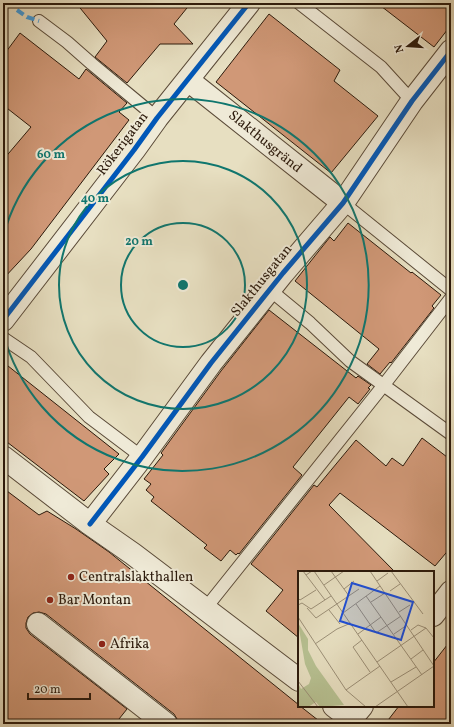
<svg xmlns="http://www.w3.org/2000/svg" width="454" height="727" viewBox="0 0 454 727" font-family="Vollkorn,serif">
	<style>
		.building { fill: #d09877; stroke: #2b190b }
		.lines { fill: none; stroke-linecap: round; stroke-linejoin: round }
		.service-casing { stroke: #5a4a38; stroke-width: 14 }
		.minor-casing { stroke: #5a4a38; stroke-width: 24 }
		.service { stroke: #efead7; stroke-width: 12 }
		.minor { stroke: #efead7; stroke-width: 22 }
		.quiet { stroke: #3d9bde; stroke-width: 4; stroke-dasharray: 8 4; stroke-linecap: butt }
		.cycleway-casing { stroke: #efead7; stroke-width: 8 }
		.cycleway { stroke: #0057b8; stroke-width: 5 }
		.ring { fill: none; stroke: #0f766e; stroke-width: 2 }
		.poi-dot { fill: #8f2418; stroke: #efead7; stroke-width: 1.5 }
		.labels { text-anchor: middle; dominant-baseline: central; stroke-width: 4; stroke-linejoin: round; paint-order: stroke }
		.street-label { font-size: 14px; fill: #2b190b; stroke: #efead7 }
		.poi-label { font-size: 14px; fill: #2b190b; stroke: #efead7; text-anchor: start }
		.inset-road { fill: none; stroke: #9c9078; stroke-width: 1 }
		.view { fill: #1d4ed8; fill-opacity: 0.15; stroke: #1d4ed8; stroke-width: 2 }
		.inset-edge { fill: none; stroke: #2b190b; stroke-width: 2 }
		.centre { fill: #0f766e; stroke: #efead7; stroke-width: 2 }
		.ring-label { font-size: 12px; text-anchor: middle; font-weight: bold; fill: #0f766e; stroke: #efead7; stroke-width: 4; stroke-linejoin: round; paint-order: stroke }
	</style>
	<rect width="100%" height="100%" fill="#e7dfc1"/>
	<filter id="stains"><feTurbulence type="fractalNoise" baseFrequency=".005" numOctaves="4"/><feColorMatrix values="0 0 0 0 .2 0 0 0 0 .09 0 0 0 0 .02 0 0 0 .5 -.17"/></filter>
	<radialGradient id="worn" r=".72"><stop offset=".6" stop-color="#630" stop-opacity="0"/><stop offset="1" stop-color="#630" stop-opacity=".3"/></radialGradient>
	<path class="building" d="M76,3H191L174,24L193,44H160L127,83L95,57L107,41Z
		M377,3H451V25L434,47Z
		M269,14L340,70L334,81L378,116L331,173L216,82Z
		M20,33L79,79L86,69L127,103L119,112L129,120L31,249L3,279V160L31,127L3,105V56Z
		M348,223L411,273L412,272L441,295L432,306L434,308L391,363L390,362L380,374L367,364L379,349L295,281L330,237L334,241Z
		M269,310L356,378L358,376L371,385L368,388L370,389L358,404L349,397L293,467L302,475L239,554L238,553L236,555L230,550L221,561L204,548L207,545L151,501L154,497L146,490L151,484L144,479L163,455L161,453L221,371Z
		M3,362L119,454L104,469L109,474L84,501L3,439Z
		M422,438L451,460V547L435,566L340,493L329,505L395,572H299V638L266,611L283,590L251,564L314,485L317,487L356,440L386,466L392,458L403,466Z
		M3,488L39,515L47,511L76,529L109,552L299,705V706H300L323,724H180L178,723L177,719L174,714L46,614L39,612L33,613L28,617L26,623V628L30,634L127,709L115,724H14L3,715Z
		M451,640V724H385L399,706H433V663Z"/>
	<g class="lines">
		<g class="service-casing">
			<path id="service" d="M299,3L381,67L412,101
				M39,21L67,42L92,64L157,118
				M343,203L451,290
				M270,290L310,323L350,361L451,434
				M3,338L31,357L89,417L142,457
				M205,609L383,386L451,298"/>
		</g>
		<g class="minor-casing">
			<path id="minor" d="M188,80L343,203
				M3,320L134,150L157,118L249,3
				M3,457L90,524L133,554L299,680
				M90,524L142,457L211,363L283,273L343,203L412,101L451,51
				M433,615L451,592
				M38,624L166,724
				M334,706L351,719
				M347,724L362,706"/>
		</g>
		<use href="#service" class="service"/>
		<use href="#minor" class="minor"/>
		<path class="quiet" d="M17,10L27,17L39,21"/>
		<g class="cycleway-casing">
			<path id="cycleway" d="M3,320L134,150L157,118L249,3
				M90,524L142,457L211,363L283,273L343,203L412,101L451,51"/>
		</g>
		<use href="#cycleway" class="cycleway"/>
	</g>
	<g class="ring">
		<circle cx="183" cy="285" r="62"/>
		<circle cx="183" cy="285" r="124"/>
		<path d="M3 237A186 186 0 1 1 3 333"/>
	</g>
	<g class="poi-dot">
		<circle cx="71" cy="577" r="4"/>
		<circle cx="50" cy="600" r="4"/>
		<circle cx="102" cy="644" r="4"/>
	</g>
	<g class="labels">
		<g class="street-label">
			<text transform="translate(265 142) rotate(39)">Slakthusgränd</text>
			<text transform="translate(123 144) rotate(-53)">Rökerigatan</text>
			<text transform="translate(262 281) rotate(-51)">Slakthusgatan</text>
		</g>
		<g class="poi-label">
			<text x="79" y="577">Centralslakthallen</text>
			<text x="58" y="600">Bar Montan</text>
			<text x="110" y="644">Afrika</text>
		</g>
	</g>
	<g transform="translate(298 571)">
		<rect width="136" height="136" fill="#e7dfc1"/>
		<path d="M0,52L10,68V79L18,95L46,134L22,136L18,131L10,136H0V112L3,118L11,113L13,107L7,93Z" fill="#b7c192"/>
		<path class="inset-road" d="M5,0L8,4L14,0M16,0L110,136M33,0L51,25M72,0L136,95M93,0L125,43M8,4L27,29M79,10L90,2M26,14L46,0M46,18L56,10M92,20L102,13M68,25L124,104M0,27L2,29L18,19M73,31L87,22M58,33L78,62L103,45M0,34L4,32L13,38L33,25M9,37L18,47L61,18M31,39L42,53M101,41L112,34M45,42L82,15M0,46L48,119L68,136M113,59L120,54L128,57L136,67M60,63L83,46M96,63L109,54M64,69L55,76L72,101M17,73L39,58L53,52M113,88L125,79M79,91L128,57M0,110L20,136M93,111L118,96M48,119L82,95M77,136L136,95"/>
		<path class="view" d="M54,12L115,31L103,69L42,50Z"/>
		<rect width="136" height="136" class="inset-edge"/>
	</g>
	<circle cx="183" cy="285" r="6" class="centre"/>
	<g class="ring-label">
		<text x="51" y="158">60 m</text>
		<text x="95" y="202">40 m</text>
		<text x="139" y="245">20 m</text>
	</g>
	<rect width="454" height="727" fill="none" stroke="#e7dfc1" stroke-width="16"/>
	<rect x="4" y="4" width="446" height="719" fill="none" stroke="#2b190b" stroke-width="2"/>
	<rect x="8" y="8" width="438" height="711" fill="none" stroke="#2b190b"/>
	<g transform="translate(408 46) rotate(253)" stroke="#efead7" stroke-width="3" paint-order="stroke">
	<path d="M0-3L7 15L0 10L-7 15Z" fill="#2b190b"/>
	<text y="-6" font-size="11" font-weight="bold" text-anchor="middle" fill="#2b190b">N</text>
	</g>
	<path d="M28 693v6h62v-6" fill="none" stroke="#2b190b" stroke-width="2"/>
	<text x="34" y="693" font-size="12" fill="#2b190b" stroke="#efead7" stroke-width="3" paint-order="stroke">20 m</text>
	<rect width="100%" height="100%" filter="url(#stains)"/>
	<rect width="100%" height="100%" fill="url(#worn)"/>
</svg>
